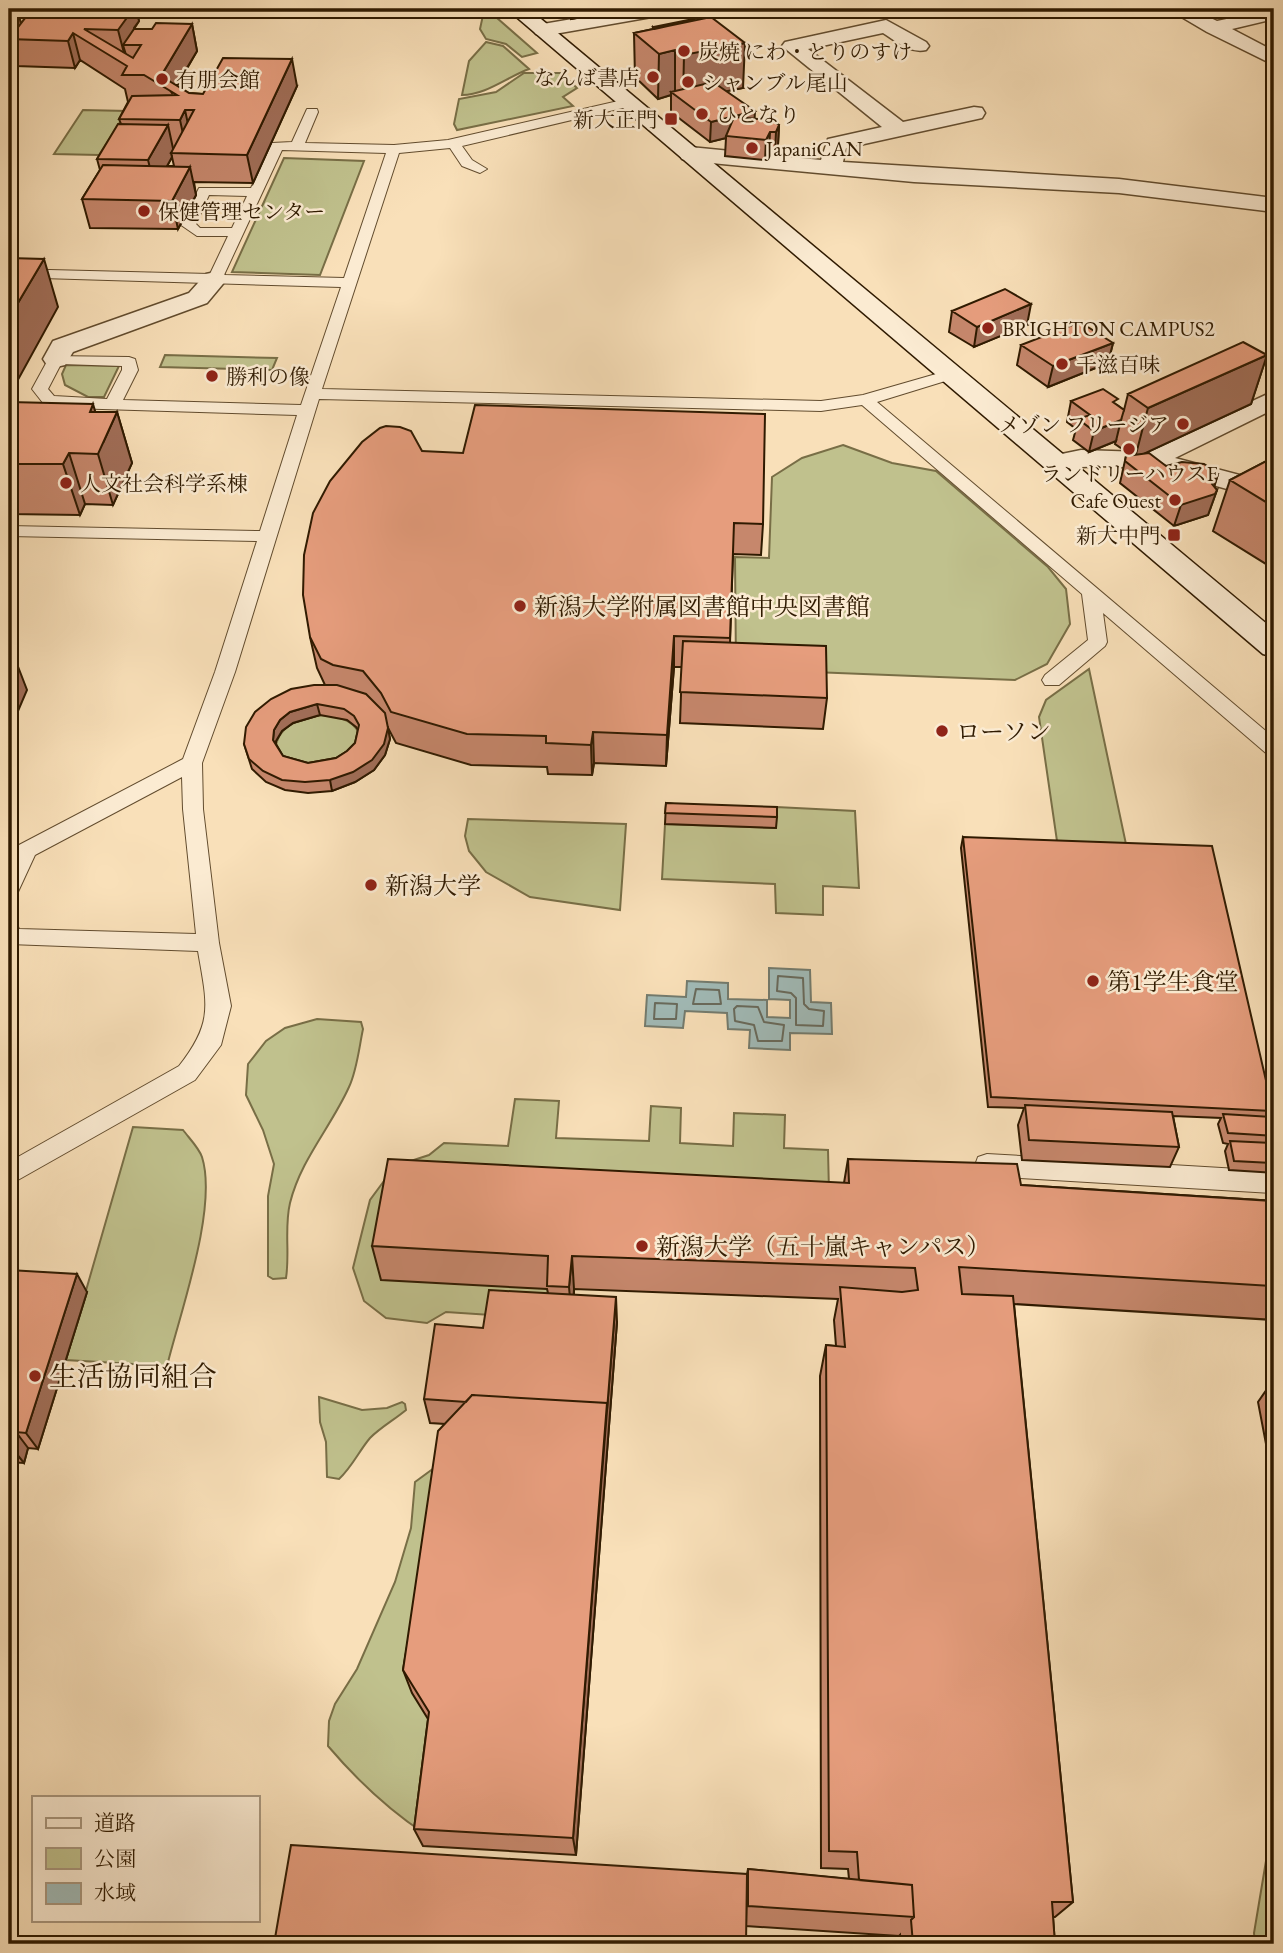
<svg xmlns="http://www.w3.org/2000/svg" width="1283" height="1953" viewBox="0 0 1283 1953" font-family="'EB Garamond','Noto Serif JP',serif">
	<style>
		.green { fill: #c0c18d; stroke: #786e46; stroke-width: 2 }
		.water { fill: #a1bbb8; stroke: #737b6e; stroke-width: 2 }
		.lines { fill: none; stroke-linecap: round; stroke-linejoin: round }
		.shore { stroke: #686a5c; stroke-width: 2 }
		.lane-casing { stroke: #624c2e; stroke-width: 2 }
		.street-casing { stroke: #624c2e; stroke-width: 3 }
		.secondary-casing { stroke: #2f1a00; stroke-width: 3 }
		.lane { fill: #fbebd2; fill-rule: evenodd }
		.street { fill: #fbebd2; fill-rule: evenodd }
		.secondary { fill: #fbebd2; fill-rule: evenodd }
		.wall { fill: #c6876c; stroke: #2f1a00; stroke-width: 2; fill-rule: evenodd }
		.shaded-wall { fill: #a16e58; stroke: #2f1a00; stroke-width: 2 }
		.building { fill: #e69d7d; stroke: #2f1a00; stroke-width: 2; fill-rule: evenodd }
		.poi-dot { fill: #8f2418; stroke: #fbebd2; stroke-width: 2.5 }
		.labels { text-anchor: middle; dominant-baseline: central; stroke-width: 5; stroke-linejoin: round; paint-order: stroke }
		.far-poi-label { font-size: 21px; fill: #2f1a00; stroke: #fbebd2; text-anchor: start }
		.poi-label { font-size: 24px; fill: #2f1a00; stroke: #fbebd2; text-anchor: start }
		.near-poi-label { font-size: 28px; fill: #2f1a00; stroke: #fbebd2; text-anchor: start }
	</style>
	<rect width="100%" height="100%" fill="#f9e0b9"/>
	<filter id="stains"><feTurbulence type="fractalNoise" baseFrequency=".00286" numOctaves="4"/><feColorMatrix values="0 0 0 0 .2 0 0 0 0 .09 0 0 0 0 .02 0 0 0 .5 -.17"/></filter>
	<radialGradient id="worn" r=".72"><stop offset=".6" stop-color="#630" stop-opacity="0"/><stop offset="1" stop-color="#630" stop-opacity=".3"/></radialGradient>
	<path class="green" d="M489,11L537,53L522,57L506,44L486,39L480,29L483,15Z
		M486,42L503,46L529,69C507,77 486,95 462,95L469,61Z
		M524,73H561L577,88L563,97L573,106L457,130L454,124L459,99L496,92Z
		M83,110L127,111L99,155L54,154Z
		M284,158L364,161L320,275L232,272Z
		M165,355L277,358L272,370L160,367Z
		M66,365L119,366L104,397H88L65,385L62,374Z
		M843,445L892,463L936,471L1048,567L1066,589L1070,624L1047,664L1015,680L736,669L735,557L769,558L772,477L802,458Z
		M1089,669L1127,849L1058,848L1039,717L1046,700Z
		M320,715C340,716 361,721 361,745L310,773L275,751C277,726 298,719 320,715Z
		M776,807L855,811L859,888L823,886V915L776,913L775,884L662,879L665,824L775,828Z
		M468,819L626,824L620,910L530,897L486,872L469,851L465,836Z
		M317,1019L361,1022L363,1029C359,1048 357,1070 349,1087C331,1127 301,1159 290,1203C284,1228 290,1253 286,1278L273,1279L268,1276V1196L274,1164L263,1130L246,1095L248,1064L266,1041L285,1028Z
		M515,1099L559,1101L556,1138L649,1141L651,1106L681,1108L680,1143L733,1146L734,1113L785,1115L784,1148L828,1150L829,1192L551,1289L550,1319L446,1312L427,1323L386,1318L364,1301L353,1268L370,1200L395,1166L429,1155L444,1143L508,1146Z
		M133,1127L183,1130C189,1138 199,1148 202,1157C218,1208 180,1313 167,1366L66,1360Z
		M319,1397L362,1410L387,1408L402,1402L405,1404L406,1410C394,1420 381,1427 370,1438C359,1451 352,1467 339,1479L327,1477L326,1442L320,1422Z
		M445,1460L437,1734L425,1834C389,1810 356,1779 328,1746L329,1721L335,1704L357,1669L395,1582L411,1528L415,1482Z
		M1274,1849V1944H1255L1254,1933L1266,1861Z"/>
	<path class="water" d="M769,968L810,970L811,1002L831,1003L832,1034L790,1033V1050L749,1048L750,1030L728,1029L727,1013L685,1011L683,1028L645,1026L647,995L686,997L687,981L728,983V999L767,1000V1017L790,1018V1000L769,999Z"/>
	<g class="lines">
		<path class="shore" d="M778,976L803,978L804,1004L809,1009L824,1011L823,1026L796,1025V998L791,993L777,991Z
			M696,989L719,990L721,1004H693Z
			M655,1003L677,1004L676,1019H654Z
			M737,1006L758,1007L764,1022L784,1025L782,1041H758L754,1025L735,1021L734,1009Z"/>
		<g class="lane-casing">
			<path id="lane" d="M25,9H37L39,16L24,35L9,38V31L16,29L27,16Z
				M627,99L631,100V106L462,146L472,160L487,169L480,173L462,166L450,148L399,153L322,389L821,401L863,395L943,372H955L957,375L955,378L877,402L1274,738V756L1267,754L1103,613L1107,642L1105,646L1059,685H1045L1042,680L1045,675L1088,640L1082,594L862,405L821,411L319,399L235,672L202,763L203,809L219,943L231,1006L221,1045L195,1080L9,1185V1162L179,1066C214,1022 207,1004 198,951L9,944V922L17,924L19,929L196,934L183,809L182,777L35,855L17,894L9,896V866L19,845L183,759L215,672L257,541L9,536V526L260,531L297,415L70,408L43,403L32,389L50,356L129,357L135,359L138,370L123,400L301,405L341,287L9,277V269L210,274L228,236H197L181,225L199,188H251L272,143L292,142L307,109H317L318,112L305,143L394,145L448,140ZM282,150L386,153L344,278L224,275ZM209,195L247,196L232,228H200L196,224ZM61,364L122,366V370L107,399L54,396L48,389Z
				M987,1154L1274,1171V1193L987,1176L978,1173L975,1165L978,1157Z"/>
		</g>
		<g class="street-casing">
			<path id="street" d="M631,9H673L663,15L543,36L536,34L533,30L536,26L543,24Z
				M1168,9H1192L1217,21L1274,9V19L1232,29L1274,51V65L1207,32Z
				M886,20L926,42L929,46L926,50C910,54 896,41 883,33L808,49L903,122L974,107L982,108L985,113L982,118L846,148L843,162L1119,179L1274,198V212L1119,193L914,182L690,161L682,159L679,154L682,149L690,147L821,160L828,139L882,127L782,46L785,42Z
				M215,272L224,274L227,279L207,303L73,352L65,365L56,367L47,365L43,359L53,341L189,293L206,274Z
				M1274,391V409L1175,458L1274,484V502L1191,479L1136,468L1108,466L1081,467L1057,472L1047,469L1043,463L1047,457L1081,450L1142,452Z"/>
		</g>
		<g class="secondary-casing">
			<path id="secondary" d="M507,9H529L1274,630V657L1263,654Z"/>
		</g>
		<use href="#lane" class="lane"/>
		<use href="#street" class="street"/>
		<use href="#secondary" class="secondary"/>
	</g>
	<path class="wall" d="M47,9H136L139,21L134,29H152L192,24L197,51L177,86L189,93L203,94L297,86L253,183L194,182L196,195L178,229L90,228L82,199L100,170L97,159L121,124L119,119L128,102L125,89L80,60L75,68L16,66L15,59L14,60H9V16L21,24L41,18ZM172,157L174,166H167Z
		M560,9H627L571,19Z
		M653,27L743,88L726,91L755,119L779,125L778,145L775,152L769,151L765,160L725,156L726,138L710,142L671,112V95L658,99L635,77L634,33L653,29Z
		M952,311L1027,325L974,347L949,332Z
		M1113,343L1108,363L1048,387L1017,365L1021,345Z
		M1267,355L1251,404L1145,453L1166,466L1218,474L1214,487L1217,490L1208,515L1174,526L1120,483L1126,456L1131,455L1115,444L1116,441L1089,452L1073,440L1076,429L1067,422L1071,401L1117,405L1124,410L1128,394Z
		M9,402L95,412H117L132,463L113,505L85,504L80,515L9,514Z
		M422,451L763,524L761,555L733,554L730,643L827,698L823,729L680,723L682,667H674L666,766L594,763L592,775L548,774L547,767L471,765L396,743L387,726L390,739L385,755L374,770L355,782L332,791L308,793L285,790L266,782L252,769L244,744L325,685L317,668L310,637ZM320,715L347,720L356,727L358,730L355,743L347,751L336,758L308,763L283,756L276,744V741L282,731L293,723Z
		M1274,457V569L1213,531L1230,480Z
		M666,803L777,817L776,828L665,824Z
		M963,837L1273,1111L1270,1117H1274V1173L1229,1170L1225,1151L1228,1144L1223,1143L1218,1124L1221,1118L1173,1116L1179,1147L1170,1167L1022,1160L1018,1125L1024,1108L988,1107L961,848Z
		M848,1159L1021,1185L1274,1201V1320L1014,1304L1073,1902L1055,1917H1053L1055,1944H900V1935L899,1936L746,1926L747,1874L748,1869L849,1879L848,1869L821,1868L820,1376L826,1345L836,1346L834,1320L838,1299L574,1289V1294L617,1322L576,1855L423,1846L414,1829L428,1719L412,1693L403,1670L445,1424L430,1423L424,1399L483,1328L548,1293L547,1289L381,1280L372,1246L844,1183Z
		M9,1270L87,1292L38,1449L28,1448L24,1463L9,1462Z
		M1274,1342V1365L1271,1347Z
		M1274,1379V1486L1258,1402Z"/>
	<path class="shaded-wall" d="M123,9H136L139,21L134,28L137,38L123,45L126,55L125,57L118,30L121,11Z
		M570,9H627L571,19Z
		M19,16L25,39H9L15,59L14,60L9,43V30Z
		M192,24L197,51L172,93L161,76Z
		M73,33L80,60L75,68L68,41Z
		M717,38L716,49L745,43L743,88L683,100L684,55L675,50V94L671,92V95L658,99L659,54L675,50V46Z
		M292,59L297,86L253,183L247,155Z
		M185,110L191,138L186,148L180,120Z
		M755,111L754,130L726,136V138L710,142L711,122Z
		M168,125L174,153H171L172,157L155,188L148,160Z
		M779,125L778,145L775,152L776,132Z
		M770,132L769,151L765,160L766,140Z
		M190,167L196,195L178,229L172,201Z
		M9,175L15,196L9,205Z
		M44,259L58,307L9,396V318Z
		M1031,304L1027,325L974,347L977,327Z
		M1113,343L1108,363L1048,387L1053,366Z
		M1267,355L1251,404L1135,458L1148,408Z
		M93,404L104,441L117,412L132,463L113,505L98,454L90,412Z
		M1121,420L1116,441L1089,452L1094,431Z
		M69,453L85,504L80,515L63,464Z
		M1218,474L1212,494L1217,490L1208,515L1174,526L1181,505L1212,484Z
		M674,636V667L666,766L667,735Z
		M12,651L27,690L9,732V658Z
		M317,704L320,715L293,723L282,731L276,741L275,751L273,740L274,730L280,720L290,712Z
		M388,728L390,739L385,755L374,770L355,782L332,791L330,780Z
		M593,732L594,763L592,775L591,745Z
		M572,1256L574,1289L572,1320L569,1287Z
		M77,1274L87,1292L38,1449L26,1433Z
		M616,1297L617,1322L576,1855L573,1838Z
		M16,1432L28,1448L24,1463L11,1447Z"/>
	<path class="building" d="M47,9H123L121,11L131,12L118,30L84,29L133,58L141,45H123L134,29H152L156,23L192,24L161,76L189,93L203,94L223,58L292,59L247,155L171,153L194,110H185L180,120L119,119L132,96L177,95L144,75H122L127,66L73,33L68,41L9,39L26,17L41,18Z
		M9,16H19L9,30Z
		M711,17L745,43L684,55L675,50L659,54L634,33Z
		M693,19L695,20L655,29L653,27Z
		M713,82L755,111L711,122L671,92Z
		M734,117L771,120L779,125L776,132H770L766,140L726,136Z
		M118,124L168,125L148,160L97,159Z
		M103,165L190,167L172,201L82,199Z
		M9,258L44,259L9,318Z
		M1005,289L1031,304L977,327L952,311Z
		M1080,322L1113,343L1053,366L1021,345Z
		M1243,342L1267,355L1148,408L1128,394Z
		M1103,389L1118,399L1113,402L1124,410L1121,420L1094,431L1078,419L1090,415L1071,401Z
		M9,402L93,404L90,412H117L98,454L69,453L63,464H9Z
		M475,405L765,414L763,524L734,523L730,638L674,636L667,735L593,732L591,745L546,743V736L467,734L391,712L381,693L363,671L333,665L321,659L310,637L303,595L304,555L313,513L330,481L362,442L380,428L386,426L400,427L411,431L422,451L463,453Z
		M1149,453L1166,466L1182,462L1204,464L1218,474L1212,484L1217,490L1215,494L1181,505L1125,461L1126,456Z
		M1274,457V507L1230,480Z
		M683,641L826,646L827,698L680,692Z
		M314,685H337L366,694L385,713L388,728L384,744L372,760L353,772L330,780L305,782L282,780L263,771L249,759L244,744L246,727L255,712L271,699L291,689ZM317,704L344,709L354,716L359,725L355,743L347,751L336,758L308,763L283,756L273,740L274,730L280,720L290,712Z
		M666,803L777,807V817L665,813Z
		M963,837L1212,846L1273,1111L991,1097Z
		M1025,1105L1172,1112L1179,1147L1029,1140Z
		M1223,1114L1274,1117V1136L1228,1133Z
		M1230,1141L1274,1143V1163L1234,1161Z
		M388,1159L849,1183L848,1159L1017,1164L1021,1185L1274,1201V1286L959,1267L962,1294L1013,1296L1073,1902H1052L1055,1944H913L911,1920L914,1917L912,1885L859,1880L857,1852L829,1851L826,1345L845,1347L840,1287L902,1292L918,1290L915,1268L572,1256L569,1287L547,1286L548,1256L372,1246Z
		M9,1270L77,1274L26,1433L16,1432L11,1447H9Z
		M489,1290L616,1297L607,1410V1403L472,1395L466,1402L424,1399L435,1324L483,1328Z
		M472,1395L607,1403L573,1838L414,1829L429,1712L403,1670L438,1431Z
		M291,1845L747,1874L746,1944H274Z
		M748,1869L912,1885L914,1917L748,1906Z"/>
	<g class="poi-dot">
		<circle cx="684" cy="51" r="7"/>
		<circle cx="653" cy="77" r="7"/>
		<circle cx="162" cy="79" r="7"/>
		<circle cx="688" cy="82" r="7"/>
		<circle cx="702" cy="114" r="7"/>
		<rect x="664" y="112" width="14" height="14" rx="3.5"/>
		<circle cx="752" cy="148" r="7"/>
		<circle cx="144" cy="211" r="7"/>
		<circle cx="988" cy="328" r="7"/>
		<circle cx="1062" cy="364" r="7"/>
		<circle cx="212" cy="376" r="7"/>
		<circle cx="1183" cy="424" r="7"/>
		<circle cx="1129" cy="449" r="7"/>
		<circle cx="66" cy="483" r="7"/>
		<circle cx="1175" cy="500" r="7"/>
		<rect x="1167" y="528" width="14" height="14" rx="3.5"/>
		<circle cx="520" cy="606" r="7"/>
		<circle cx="942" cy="731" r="7"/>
		<circle cx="371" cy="885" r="7"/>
		<circle cx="1093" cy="981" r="7"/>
		<circle cx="642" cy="1246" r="7"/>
		<circle cx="35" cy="1376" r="7"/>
	</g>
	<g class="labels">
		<g class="far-poi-label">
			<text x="698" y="51">炭焼 にわ・とりのすけ</text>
			<text x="639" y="77" text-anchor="end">なんば書店</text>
			<text x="176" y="79">有朋会館</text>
			<text x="702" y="82">シャンブル尾山</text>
			<text x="716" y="114">ひとなり</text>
			<text x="657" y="119" text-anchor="end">新大正門</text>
			<text x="766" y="148">JapaniCAN</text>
			<text x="158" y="211">保健管理センター</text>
			<text x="1002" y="328">BRIGHTON CAMPUS2</text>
			<text x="1076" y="364">千滋百味</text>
			<text x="226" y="376">勝利の像</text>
			<text x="1169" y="424" text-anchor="end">メゾン フリージア</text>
			<text x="1129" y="473" text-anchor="middle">ランドリーハウスF</text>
			<text x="80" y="483">人文社会科学系棟</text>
			<text x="1161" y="500" text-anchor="end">Cafe Ouest</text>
			<text x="1160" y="535" text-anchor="end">新大中門</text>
		</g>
		<g class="poi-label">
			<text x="534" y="606">新潟大学附属図書館中央図書館</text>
			<text x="956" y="731">ローソン</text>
			<text x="385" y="885">新潟大学</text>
			<text x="1107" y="981">第1学生食堂</text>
			<text x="656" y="1246">新潟大学（五十嵐キャンパス）</text>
		</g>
		<g class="near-poi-label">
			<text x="49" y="1376">生活協同組合</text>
		</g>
	</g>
	<rect width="1283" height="1953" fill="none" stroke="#f9e0b9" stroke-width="35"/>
	<rect x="10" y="10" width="1262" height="1932" fill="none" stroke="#2f1a00" stroke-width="3.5"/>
	<rect x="18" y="18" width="1248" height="1918" fill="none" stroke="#2f1a00" stroke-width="2"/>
	<rect x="32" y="1796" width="228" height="126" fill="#fbebd2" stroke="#a9977e" stroke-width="2"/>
	<rect x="46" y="1818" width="35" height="10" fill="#fbebd2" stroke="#a9977e" stroke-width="2"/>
	<text x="94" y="1830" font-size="21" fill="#2f1a00">道路</text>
	<rect x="46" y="1848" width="35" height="21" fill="#c0c18d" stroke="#a9977e" stroke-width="2"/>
	<text x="94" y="1866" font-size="21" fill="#2f1a00">公園</text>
	<rect x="46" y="1883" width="35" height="21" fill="#a1bbb8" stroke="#a9977e" stroke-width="2"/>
	<text x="94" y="1900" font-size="21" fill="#2f1a00">水域</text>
	<rect width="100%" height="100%" filter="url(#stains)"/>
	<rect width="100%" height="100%" fill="url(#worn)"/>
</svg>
